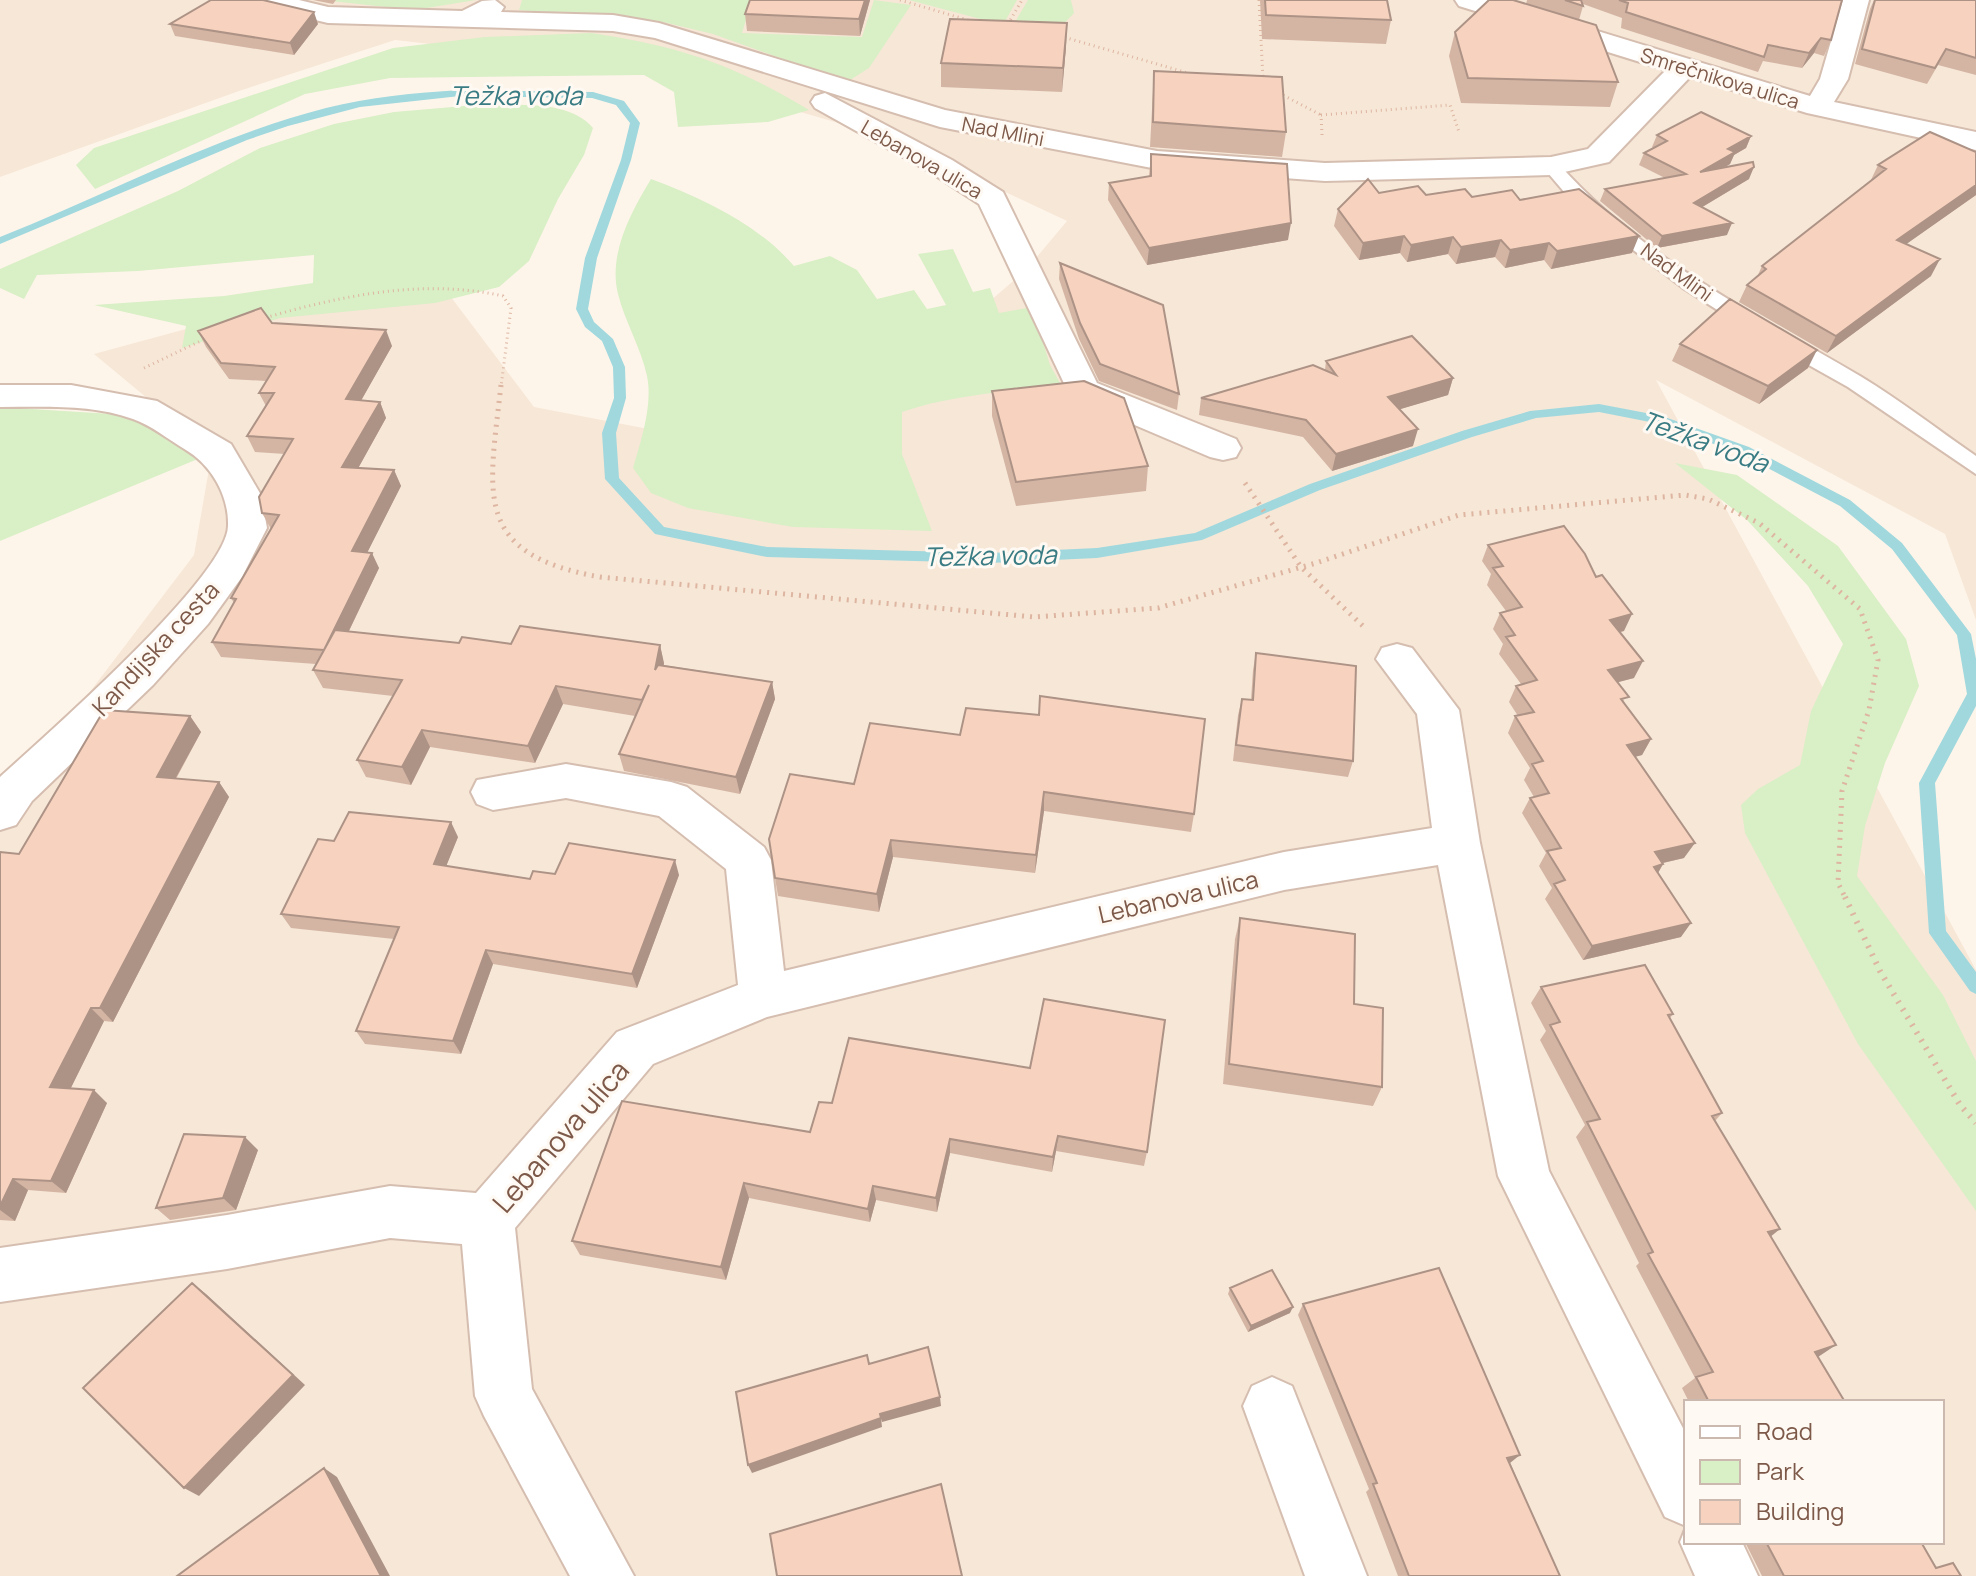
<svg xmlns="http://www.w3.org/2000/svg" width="1976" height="1576" viewBox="0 0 1976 1576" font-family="Manrope,sans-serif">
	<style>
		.residential { fill: #f7e7d7; fill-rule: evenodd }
		.green { fill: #d9efc6 }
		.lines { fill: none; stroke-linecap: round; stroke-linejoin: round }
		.stream { fill: #a0d8de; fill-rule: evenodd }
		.lane-casing { stroke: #d5beb0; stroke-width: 4 }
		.street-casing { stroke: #d5beb0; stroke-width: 4 }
		.path-far2 { stroke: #ddb5a1; stroke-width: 3; stroke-dasharray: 1 4; stroke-linecap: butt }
		.path-far1 { stroke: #ddb5a1; stroke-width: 5; stroke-dasharray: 2 6; stroke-linecap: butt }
		.path { stroke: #ddb5a1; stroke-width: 6; stroke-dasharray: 2 7; stroke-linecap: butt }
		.lane { fill: #fff; fill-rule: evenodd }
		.street { fill: #fff; fill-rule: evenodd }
		.wall { fill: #d4b5a4 }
		.shaded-wall { fill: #ad9386 }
		.building { fill: #f7d2bf; stroke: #ad9386; stroke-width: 2 }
		.labels { text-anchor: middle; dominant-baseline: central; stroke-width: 6; stroke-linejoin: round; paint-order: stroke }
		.far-street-label { font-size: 20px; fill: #7d5949; stroke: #fff9f3 }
		.street-label { font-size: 24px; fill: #7d5949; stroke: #fff9f3 }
		.water-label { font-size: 26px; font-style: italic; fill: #3a7c83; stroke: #fff9f3 }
		.near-street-label { font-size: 28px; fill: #7d5949; stroke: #fff9f3 }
	</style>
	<rect width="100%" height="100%" fill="#fef5ea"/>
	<path class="residential" d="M0,0H1976V620L1945,534L1656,380L1976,970V1576H0V810L194,555L212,452L94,354L426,264L534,407L805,459L1025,271L1067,221L891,138L650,69L395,40L239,91L0,177ZM1686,1402H1942V1542H1686Z"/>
	<path class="green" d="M476,0L414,10L331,1L333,0Z
		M522,0H752L742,33L862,37L874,0L911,5L869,68L847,82L713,34L663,22L519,10Z
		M909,0H1017L1003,25Z
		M1028,0H1071L1074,13L1056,32L1012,27Z
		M591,33C679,46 733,64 809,110L768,122L678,127L674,92L644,75L390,78L305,94L95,189L76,165L94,148L393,48L485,37Z
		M476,105C512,106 568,98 593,128L584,155L558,199L529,261L499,287L435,303L280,318L182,348L186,326L94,305L224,296L313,283L314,255L138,271L37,275L24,299L0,288V269L178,191L260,148L334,124L394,112Z
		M651,179C702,198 758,224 794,266L830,256L857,270L877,299L914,290L927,309L946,305L918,254L953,249L973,292L990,288L999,313L1032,307L1050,365L1060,383C1007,393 954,394 902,412V454L932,531L793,527L688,508L651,493L633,468C641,440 653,405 647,376C641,348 625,322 618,294C608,254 631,212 651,179Z
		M0,407L144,416L205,456L0,541Z
		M1675,463L1737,475L1838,546L1906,639L1919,686L1885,763L1865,826L1857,876L1943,995L1976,1061V1211L1858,1044L1745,833L1741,805L1758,789L1800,765L1811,711L1843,644L1808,586L1747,520Z"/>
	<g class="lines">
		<path class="stream" d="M460,90L593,92L624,101L640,123L631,160L597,258L588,309L594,322L613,339L625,367L626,398L616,433L619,478L664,527L767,547L989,553L1097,548L1195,533L1310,484L1462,431L1530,411L1599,404L1662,416L1749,447L1850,500L1902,543L1971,634L1976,659V706L1935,783L1946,931L1976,972V994L1970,991L1929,933L1919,783L1967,694L1957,635L1892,549L1840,506L1739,453L1655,423L1599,412L1536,418L1472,437L1320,490L1202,540L1097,558L989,563L767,557L655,534L605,479L602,433L614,398L613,367L602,341L585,327L576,309L585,258L621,160L630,123L616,105L592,98L460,96L360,107L288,126L247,140L0,244V237C108,194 213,137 326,108C370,97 414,93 460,90Z"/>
		<g class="lane-casing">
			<path id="lane" d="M1551,161L1557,162C1640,257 1754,314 1860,376C1900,400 1938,430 1976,456V474L1848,387L1766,341L1683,288L1577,207L1542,166Z"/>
		</g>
		<g class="street-casing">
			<path id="street" d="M253,0H299L328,7L462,11L482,1L495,0L504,7L501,12L613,15L659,23L945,110L1157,151L1325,163L1551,157L1588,149L1666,70L1459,6L1455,0H1496L1810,96L1820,79L1843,0H1869L1848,79L1834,102L1976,132V150L1807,113L1690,77L1609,162L1551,175L1325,181L1157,169L940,127L655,38L613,31L328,23L257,6Z
				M825,93L952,160L1003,192L1097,383L1236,439L1241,448L1236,457L1223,460L1210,457L1071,398L979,204L930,172L815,108L811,102L815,96Z
				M0,385H71L157,401L231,444L261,495L267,528L242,577L208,624L153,685L32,801L16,825L0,830V777C44,737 227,577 228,526C229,495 211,465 186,450C169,440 151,425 133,419C92,404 43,407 0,407Z
				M1397,644L1412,648L1459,710L1480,843L1549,1171L1686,1434V1526L1665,1517L1498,1176L1438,865L1284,890L767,1017L653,1064L515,1228L532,1389L634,1576H570L484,1416L475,1396L462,1244L390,1238L227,1269L0,1302V1248L227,1215L390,1186L476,1193L617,1032L738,985L726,869L659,816L566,798L493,810L477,804L471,792L477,780L566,764L671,782L687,787L764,847L771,860L784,971L1284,852L1432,828L1417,714L1376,659L1382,648Z
				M1272,1377L1292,1386L1367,1576H1305L1243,1406L1252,1386Z
				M1686,1527V1542H1742L1758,1576H1695L1680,1542Z"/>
		</g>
		<path class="path-far2" d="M900,0L971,21
			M1259,0L1263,79
			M1008,24L1022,0
			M1060,36L1188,73
			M1279,93L1321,115
			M1322,135L1321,115L1450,105L1459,132
			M261,319C339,296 423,278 503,296L511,308L501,387
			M144,368L207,338"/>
		<path class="path-far1" d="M501,385C489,494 471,554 600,577L1034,617L1158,608L1316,563L1459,515L1685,495L1708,499L1759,523L1860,609L1878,660L1869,710L1842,791L1838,883L1846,899
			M1245,483L1301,567L1365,628"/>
		<path class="path" d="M1845,897L1880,971L1960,1105L1976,1123"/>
		<use href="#lane" class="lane"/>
		<use href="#street" class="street"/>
	</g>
	<path class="wall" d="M313,0H336L333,4Z
		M750,0H870L860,36L747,31L745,14Z
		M1260,0H1387L1391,20L1386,44L1262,39Z
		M1527,0H1842L1831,40L1824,56L1814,53L1802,68L1763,61L1758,72L1621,28L1622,18L1583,4V6L1579,20L1618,82L1610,107L1461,103L1449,56L1455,32L1526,4Z
		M1874,0H1976V75L1938,65L1927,84L1855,64L1870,9Z
		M170,24H318L294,55L175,36Z
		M1066,47L1062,92L941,87V63Z
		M1154,71L1286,132L1282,157L1150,147Z
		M1657,135L1751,136L1746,148L1734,155L1730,164L1724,168L1749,179L1702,207L1727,235L1657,248L1600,201L1605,189L1665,178L1639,165L1644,153L1653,148L1652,147Z
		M1976,152V195L1906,244L1931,276L1827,353L1739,302L1747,285L1757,277L1762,266L1870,182L1878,165Z
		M1151,154L1288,240L1147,265L1108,200L1109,183L1149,176Z
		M1379,193L1520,200L1632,253L1551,269L1544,260L1505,268L1495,257L1456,264L1448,254L1407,262L1400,253L1359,260L1334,226L1338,209Z
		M1060,263L1179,394L1177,410L1099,381L1079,339L1059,279Z
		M272,323L392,346L361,400L380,402L386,418L358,468L394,470L401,486L367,552L379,568L349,631L459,643L660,645L664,665L772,682L775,699L740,794L624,771L619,754L635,716L563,704L535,763L430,747L411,785L366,777L357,760L393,696L323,688L313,670L316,664L221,657L212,642L234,603L231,598L271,529L262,513L285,454L255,452L247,436L266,406L259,393L266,381L229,379L206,347L198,331Z
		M1680,344L1808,368L1759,404L1672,361Z
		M1326,361L1453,378L1448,395L1400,409L1413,446L1332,471L1303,437L1199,415L1201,398L1325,370Z
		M992,391L1148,466L1146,491L1016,506L992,416Z
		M1488,545L1596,577L1624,631L1620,632L1634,678L1617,682L1625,704L1651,739L1642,755L1635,757L1684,858L1663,863V864L1658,873L1681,937L1583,960L1545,899L1552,888L1539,866L1546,853L1522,813L1530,798L1534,797L1524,780L1530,768L1508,733L1515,716H1518L1509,702L1516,686L1521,684L1499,654L1503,644L1493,629L1500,613L1506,611L1487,585L1491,574L1482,561Z
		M1256,653L1353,761L1348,777L1233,761L1238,715L1242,699L1251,700L1253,670Z
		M190,716L201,732L176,779L219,782L229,797L113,1022L104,1021L70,1089L107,1103L66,1193L28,1190L15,1221L0,1220V852L19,854Z
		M870,723L1194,814L1191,832L1044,811L1035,873L893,857L879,912L778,896L775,878L854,784Z
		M458,837L446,866L530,879L555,874L679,875L637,988L493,964L461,1054L365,1044L356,1031L394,939L291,928L281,914L334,841Z
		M1240,918L1354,1004L1382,1087L1373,1106L1223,1084L1235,939Z
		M1541,987L1673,1014L1670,1018L1722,1113L1715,1121L1771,1236L1818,1357L1845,1402H1689L1682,1388L1695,1378L1636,1266L1639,1263L1576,1137L1585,1125L1540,1040L1546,1031L1531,1003Z
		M849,1038L1147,1152L1144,1166L1056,1151L1052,1172L950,1153L937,1212L876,1200L870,1222L749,1198L726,1280L580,1255L572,1241L810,1132L832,1103Z
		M258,1150L236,1210L170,1220L156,1208Z
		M1230,1288L1290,1313L1248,1332L1228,1294Z
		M1303,1304L1510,1463L1560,1576H1398L1366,1492L1369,1489L1298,1315Z
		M1745,1542H1921L1936,1568L1961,1576H1762Z"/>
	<path class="shaded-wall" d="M865,0H870L860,36L859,19Z
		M314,12L318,24L294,55L290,43Z
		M1067,23L1066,47L1062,92L1063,68Z
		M1821,38L1814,53L1802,68L1809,53Z
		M1751,136L1746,148L1734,155L1730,164L1695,184L1700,172L1728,149Z
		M1754,167L1749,179L1689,215L1694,203Z
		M1976,185V195L1888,257L1897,240Z
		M1291,223L1288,240L1147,265L1149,248Z
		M1732,223L1727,235L1657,248L1662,236Z
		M1404,236L1400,253L1359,260L1363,243Z
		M1639,236L1632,253L1551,269L1557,251Z
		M1453,237L1448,254L1407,262L1411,245Z
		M1501,240L1495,257L1456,264L1461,247Z
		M1549,243L1544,260L1505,268L1510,250Z
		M1940,259L1931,276L1827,353L1836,336Z
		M386,330L392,346L353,415L346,399Z
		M1817,350L1808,368L1759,404L1768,386Z
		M1453,378L1448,395L1384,414L1388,397Z
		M380,402L386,418L350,483L342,467Z
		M1418,429L1413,446L1332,471L1336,454Z
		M394,470L401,486L360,567L352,551Z
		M372,553L379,568L332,666L324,650Z
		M1632,614L1624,631L1602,636L1610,620Z
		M660,645L664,663L660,688L655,670Z
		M1643,661L1634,678L1600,687L1608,670Z
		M772,682L775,699L740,794L736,777Z
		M556,686L563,704L535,763L528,746Z
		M190,716L201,732L168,792L157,777Z
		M422,730L430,747L411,785L402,767Z
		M1651,739L1642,755L1618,761L1627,745Z
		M219,782L229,797L113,1022L100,1008Z
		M1044,792V811L1035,873L1036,855Z
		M451,822L458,837L441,879L434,864Z
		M891,840L893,857L879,912L877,894Z
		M1695,843L1684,858L1645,867L1655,852Z
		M675,860L679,875L637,988L632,974Z
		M1663,864L1654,880V867Z
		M1691,923L1681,937L1583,960L1592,946Z
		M486,950L493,964L461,1054L453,1041Z
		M91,1008L104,1021L65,1100L50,1087Z
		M94,1090L107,1103L66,1193L51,1181Z
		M1058,1136L1056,1151L1052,1172L1053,1157Z
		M245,1137L258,1150L236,1210L223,1198Z
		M950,1139V1153L937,1212L936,1198Z
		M13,1179L28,1190L15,1221L0,1210V1206Z
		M744,1183L749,1198L726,1280L721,1267Z
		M873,1186L876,1200L870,1222L868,1209Z
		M1780,1229L1764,1242L1768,1232Z
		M192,1283L206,1294L305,1385L199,1496L184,1488Z
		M1293,1307L1290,1313L1248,1332L1251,1326Z
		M1836,1345L1818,1357L1798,1363L1815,1352Z
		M940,1397L941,1406L882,1422L880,1414Z
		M881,1418L882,1427L752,1473L748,1465Z
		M1520,1455L1510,1463L1497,1467L1507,1458Z
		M324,1468L337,1477L390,1576H381Z"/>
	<path class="building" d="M211,0H263L314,12L290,43L170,24Z
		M750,0H865L859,19L745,14Z
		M1265,0H1387L1391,20L1266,15Z
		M1489,0H1513L1596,25L1618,82L1468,78L1455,32Z
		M1565,0H1581L1583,6Z
		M1619,0H1842L1831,40L1821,38L1809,53L1768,45L1764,57L1626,12L1628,3Z
		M1875,0H1976V58L1946,49L1935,68L1862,49Z
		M950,19L1067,23L1063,68L941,63Z
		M1154,71L1282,77L1286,132L1153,122Z
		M1701,112L1751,136L1728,149L1735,152L1700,172L1753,162L1754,167L1694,203L1732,223L1662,236L1605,189L1686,174L1644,153L1667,141L1657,135Z
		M1930,132L1976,152V185L1897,240L1940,259L1836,336L1747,285L1766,269L1762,266L1886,169L1878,165Z
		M1151,154L1287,164L1291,223L1149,248L1109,183L1151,176Z
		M1368,179L1379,193L1418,186L1426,195L1465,189L1472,197L1512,190L1520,200L1579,189L1639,236L1557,251L1549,243L1510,250L1501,240L1461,247L1453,237L1411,245L1404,236L1363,243L1338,209Z
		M1060,263L1163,305L1179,394L1100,364L1080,323Z
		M1730,299L1817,350L1768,386L1680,344Z
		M261,308L272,323L386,330L346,399L380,402L342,467L394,470L352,551L372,553L324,650L212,642L236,599L231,598L279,515L262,513L259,497L293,439L247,436L274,393H259L275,367L221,363L198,331Z
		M1412,336L1453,378L1388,397L1418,429L1336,454L1306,420L1201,398L1313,365L1336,375L1326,361Z
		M1084,381L1124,398L1148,466L1016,482L992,391Z
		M1564,526L1585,554L1596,577L1602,575L1632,614L1610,620L1643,661L1608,670L1629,697L1621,699L1651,739L1627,745L1695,843L1655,852L1663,864L1654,867L1691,923L1592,946L1554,884L1565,880L1547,851L1561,848L1530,798L1549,793L1532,764L1543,761L1515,716L1534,712L1516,686L1537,680L1506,637L1515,635L1500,613L1522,607L1493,568L1503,566L1488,545Z
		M520,626L660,645L655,670L658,665L772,682L736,777L619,754L649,685L642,700L556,686L528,746L422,730L402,767L357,760L402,680L313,670L335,630L459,643L462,637L511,644Z
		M1256,653L1356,666L1353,761L1236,745L1242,699L1253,700Z
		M1040,696L1205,719L1194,814L1044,792L1036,855L891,840L877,894L775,878L769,839L790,774L854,784L870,723L960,735L966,708L1039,715Z
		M104,710L190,716L157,777L219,782L100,1008H91L50,1087L94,1090L51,1181L13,1179L0,1206V852L19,854Z
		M349,812L451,822L434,864L530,879L533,871L555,874L569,843L675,860L632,974L486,950L453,1041L356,1031L399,927L281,914L318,839L334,841Z
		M1240,918L1355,934L1354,1004L1383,1008L1382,1087L1229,1064Z
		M1645,965L1673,1014L1668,1015L1722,1113L1712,1116L1780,1229L1768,1232L1836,1345L1815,1352L1845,1402H1709L1696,1377L1713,1372L1648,1254L1653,1252L1587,1122L1600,1119L1550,1025L1560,1022L1541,987Z
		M1044,999L1165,1020L1147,1152L1058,1136L1053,1157L950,1139L936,1198L873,1186L868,1209L744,1183L721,1267L572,1241L622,1101L810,1132L819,1102L832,1103L849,1038L1030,1068Z
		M184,1134L245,1137L223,1198L156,1208Z
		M1439,1268L1520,1455L1507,1458L1560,1576H1409L1373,1484L1377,1483L1303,1304Z
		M1272,1270L1293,1307L1251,1326L1230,1288Z
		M192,1283L293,1375L184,1488L83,1388Z
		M928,1347L940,1397L880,1414L881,1418L748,1465L736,1392L867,1355L869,1364Z
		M324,1468L381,1576H177Z
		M941,1484L962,1576H777L770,1534Z
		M1766,1542H1921L1936,1568L1953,1563L1961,1576H1784Z"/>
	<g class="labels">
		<g class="far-street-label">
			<text transform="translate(1720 78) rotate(17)">Smrečnikova ulica</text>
			<text transform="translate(1003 131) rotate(11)">Nad Mlini</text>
			<text transform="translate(922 159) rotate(30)">Lebanova ulica</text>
			<text transform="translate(1677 272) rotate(36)">Nad Mlini</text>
		</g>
		<g class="street-label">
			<text transform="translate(155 648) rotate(-47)">Kandijska cesta</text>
			<text transform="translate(1178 896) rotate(-13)">Lebanova ulica</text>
		</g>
		<g class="water-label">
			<text x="516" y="95">Težka voda</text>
			<text transform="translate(1705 441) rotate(20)">Težka voda</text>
			<text transform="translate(990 555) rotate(-1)">Težka voda</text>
		</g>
		<g class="near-street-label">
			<text transform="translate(560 1136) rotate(-49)">Lebanova ulica</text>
		</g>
	</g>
	<rect x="1684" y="1400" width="260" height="144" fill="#fff9f3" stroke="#cbb9af" stroke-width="2"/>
	<rect x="1700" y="1426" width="40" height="12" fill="#ffffff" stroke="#cbb9af" stroke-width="2"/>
	<text x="1756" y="1440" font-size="24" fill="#7d5949">Road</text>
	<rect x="1700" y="1460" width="40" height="24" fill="#d9efc6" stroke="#cbb9af" stroke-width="2"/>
	<text x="1756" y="1480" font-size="24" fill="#7d5949">Park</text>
	<rect x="1700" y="1500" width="40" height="24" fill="#f7d2bf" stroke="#cbb9af" stroke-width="2"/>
	<text x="1756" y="1520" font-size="24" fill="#7d5949">Building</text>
</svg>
